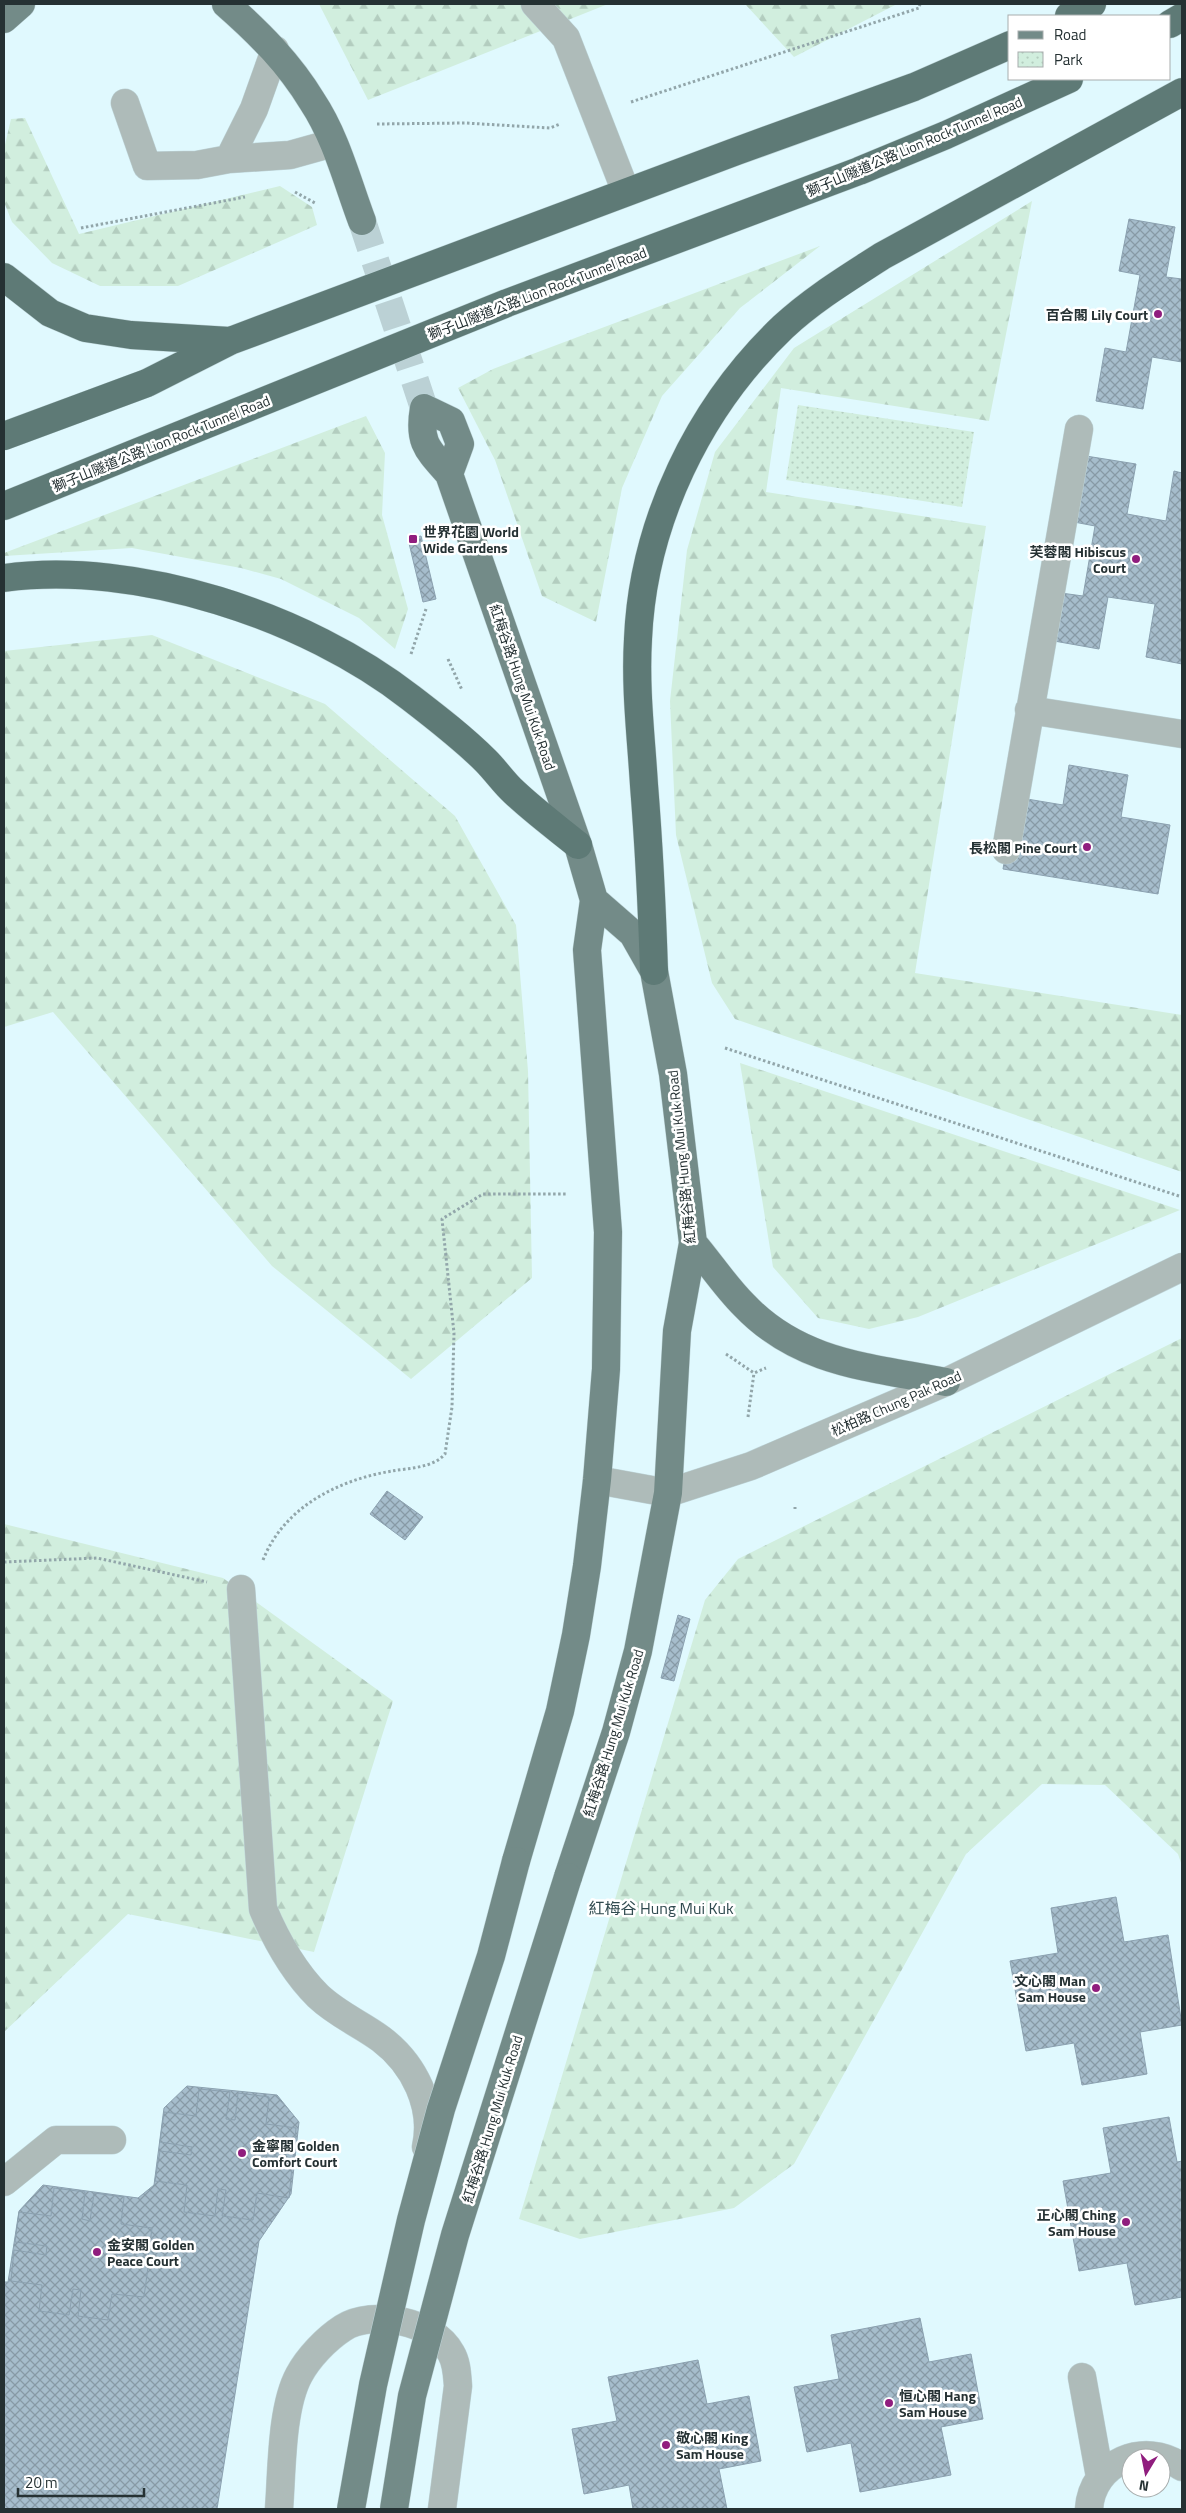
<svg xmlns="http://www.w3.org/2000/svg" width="1186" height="2513" viewBox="0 0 1186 2513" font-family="'Titillium Web','Noto Sans TC',sans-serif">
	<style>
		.forest { fill: url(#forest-firs) }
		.park { fill: url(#park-dots) }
		.building { fill: url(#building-cross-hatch); stroke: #8ba1b0 }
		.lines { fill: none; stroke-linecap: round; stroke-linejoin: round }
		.major-tunnel { stroke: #bbd1d5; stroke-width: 28; stroke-dasharray: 28 14; stroke-linecap: butt }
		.minor-casing { stroke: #bed5d9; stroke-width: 29 }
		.major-casing { stroke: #bed5d9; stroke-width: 29 }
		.highway-casing { stroke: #bed5d9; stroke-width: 29 }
		.path { stroke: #92a6aa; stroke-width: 3; stroke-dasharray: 2.5 2.5; stroke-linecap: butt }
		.minor { stroke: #aebbb9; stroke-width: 28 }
		.major { stroke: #738b88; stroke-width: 28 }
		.highway { stroke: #5e7a76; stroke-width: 28 }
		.major-bridge-casing { stroke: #bed5d9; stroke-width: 29; stroke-linecap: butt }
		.major-bridge { stroke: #738b88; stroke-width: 28 }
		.poi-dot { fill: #901d7e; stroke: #fff; stroke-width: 2 }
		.labels { text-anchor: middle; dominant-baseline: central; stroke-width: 5; stroke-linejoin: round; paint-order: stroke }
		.street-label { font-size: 14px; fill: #253133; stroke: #fff }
		.poi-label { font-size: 14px; font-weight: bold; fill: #253133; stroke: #fff; text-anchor: end }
		.quarter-label { font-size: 16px; fill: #314b50; stroke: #fff }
	</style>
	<defs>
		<pattern id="forest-firs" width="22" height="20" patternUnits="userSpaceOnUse" patternTransform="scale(1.25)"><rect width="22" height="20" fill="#d1eede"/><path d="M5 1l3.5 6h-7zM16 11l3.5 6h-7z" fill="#b3cdbf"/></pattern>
		<pattern id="park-dots" width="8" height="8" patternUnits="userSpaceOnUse" patternTransform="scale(1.25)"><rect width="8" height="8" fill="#d1eede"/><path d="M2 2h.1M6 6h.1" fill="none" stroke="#b3cdbf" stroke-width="1.8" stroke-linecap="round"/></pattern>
		<pattern id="building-cross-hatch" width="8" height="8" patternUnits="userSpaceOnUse" patternTransform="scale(1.25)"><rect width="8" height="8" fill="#a6bdcc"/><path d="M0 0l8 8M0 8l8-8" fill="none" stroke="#879aa6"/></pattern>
	</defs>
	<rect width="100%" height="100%" fill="#e0f9fe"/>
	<path class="forest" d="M319,4H608L368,100Z
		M745,4H897L794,57Z
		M25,118L79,234L280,186L312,207L317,225L178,286H100L52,263L12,222L4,202V149L11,119Z
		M1032,201L989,421L781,388L766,492L986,526L915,973L1182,1015V1172L735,1019L712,983L676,835L670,701L687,550L715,452L794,348Z
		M820,246L740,308L662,396L622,488L596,622L542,596L495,460L458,388L493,369Z
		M366,416L385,453L382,515L408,609L395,649L359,618L281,579L241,568L132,548L4,556V553Z
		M152,635L325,704L455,816L516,925L528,1071L532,1278L411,1379L272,1266L53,1012L4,1027V651Z
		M740,1063L1180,1210L918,1317L869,1329L818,1318L773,1267Z
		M1182,1338V1866L1178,1854L1105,1785L1042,1784L966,1854L794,2164L734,2208L580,2239L519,2219L705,1600L738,1559Z
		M4,1524L223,1578L393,1701L314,1952L128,1914L4,2032Z"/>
	<path class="park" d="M798,405L974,432L962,507L786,480Z"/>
	<path class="building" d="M1129,219L1175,227L1166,277L1182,279V362L1152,357L1143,409L1096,401L1105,348L1126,352L1140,275L1119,271Z
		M1086,456L1136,464L1127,514L1166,521L1174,471L1182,473V664L1146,657L1155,604L1108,597L1099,649L1054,641L1061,593L1083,596L1095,526L1074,522Z
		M421,536L436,599L423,602L408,539Z
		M1069,765L1128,775L1121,817L1170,825L1158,894L1003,869L1015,797L1063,805Z
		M387,1491L423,1517L405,1540L370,1514Z
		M678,1615L690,1619L674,1681L661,1678Z
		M1116,1897L1124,1942L1168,1935L1182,2025L1140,2032L1147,2074L1082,2085L1074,2043L1026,2051L1010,1961L1058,1953L1051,1908Z
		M187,2086L277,2095L299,2122L291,2194L259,2241L217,2509H4V2282H8L19,2211L43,2185L138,2198L154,2185L164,2108Z
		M199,2089L230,2092L226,2119L235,2120L238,2093L269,2097L266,2124L296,2128L293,2159L262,2155L261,2163L292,2167L289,2198L257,2193L253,2220L222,2216L226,2190L218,2189L215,2216L184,2212L187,2185L155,2181L160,2151L191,2155L192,2147L160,2142L164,2112L196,2116Z
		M1169,2117L1177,2162L1182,2161V2297L1135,2305L1127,2263L1079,2271L1063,2181L1111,2173L1103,2128Z
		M54,2188L85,2192L82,2219L90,2221L94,2193L124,2197L121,2224L152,2228L148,2258L117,2254L115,2263L148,2267L144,2297L112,2294L108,2320L78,2316L81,2290L73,2289L69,2315L39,2311L42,2285L11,2281L14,2250L46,2255L47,2246L15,2242L19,2212L51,2216Z
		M920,2318L929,2362L971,2354L983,2419L941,2427L951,2475L860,2492L851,2443L807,2452L794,2387L839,2379L831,2335Z
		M698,2360L707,2404L749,2396L761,2461L719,2469L727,2509H633L629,2485L584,2494L572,2429L617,2421L608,2377Z"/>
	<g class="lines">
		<path class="major-tunnel" d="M362,221L424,408"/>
		<g class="minor-casing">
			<path id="minor" d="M535,4L566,38L626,192
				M125,103L147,166L197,165L229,159L290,155L333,143
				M229,159L254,109L275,50
				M1029,710L1182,734
				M1006,850L1079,429
				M597,1480L668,1493L751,1466L946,1382L1182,1267
				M241,1589L263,1909C276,1940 294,1972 318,1996C338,2015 361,2024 381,2039C414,2064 435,2106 426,2147
				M4,2182L56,2140H112
				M1082,2377L1100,2477
				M279,2509C282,2471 281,2408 299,2375C308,2358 326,2339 343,2328C372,2309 434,2321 451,2353C457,2363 457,2375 458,2386L442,2509
				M1089,2509C1092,2462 1145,2440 1182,2467"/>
		</g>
		<g class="major-casing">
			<path id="major" d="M226,4C259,33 289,63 312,101C336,137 347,181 362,221
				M4,19L21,4
				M449,474L460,444L451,421L424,408C418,442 427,449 449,474L578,845L594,900L587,950L608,1232L606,1369L597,1480L587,1566L576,1635L560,1711L516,1861
				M693,1243C710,1263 725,1286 744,1305C800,1364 870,1367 946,1382
				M568,1877L616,1732L638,1651L668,1493L677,1331L693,1243L673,1074L654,971L633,934L594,900"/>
		</g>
		<g class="highway-casing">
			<path id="highway" d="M1069,16L1092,4
				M1170,24L1182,17
				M4,277L50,313L85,328L131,335L230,341
				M4,436L147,383L230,341L737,151L914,87L1010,45
				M4,506L507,303L859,171L946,135L1069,79
				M4,578C137,560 306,616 411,698C437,718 463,738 486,761C496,771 504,783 514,792C534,811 557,828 578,845
				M654,971C652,909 649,847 644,785C641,736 635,688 638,639C643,522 699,407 783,327C813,299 848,278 882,256L1182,92"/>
		</g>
		<path class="path" d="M631,102L919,8L920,4
			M377,124L465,123L550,128L560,124
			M295,192L315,203
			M81,228L245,197
			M411,654L426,609
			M448,659L462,690
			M725,1048L1182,1197
			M726,1354L754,1373L766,1368
			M748,1417L754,1373
			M795,1507V1509
			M263,1560C284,1507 338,1480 392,1471C409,1468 433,1468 445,1454L452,1407L454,1333L442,1219L483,1194H568
			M4,1562L97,1558L207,1582"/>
		<use href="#minor" class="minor"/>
		<use href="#major" class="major"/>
		<use href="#highway" class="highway"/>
		<g class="major-bridge-casing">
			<path id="major-bridge" d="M351,2509L373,2385L411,2220L441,2109L491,1956L516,1861
				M394,2509L412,2396L455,2235L568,1877"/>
		</g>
		<use href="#major-bridge" class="major-bridge"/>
	</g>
	<g class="poi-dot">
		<circle cx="1158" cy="314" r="5"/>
		<rect x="408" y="534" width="10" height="10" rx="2.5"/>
		<circle cx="1136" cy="559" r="5"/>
		<circle cx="1087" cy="847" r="5"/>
		<circle cx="1096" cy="1988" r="5"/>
		<circle cx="242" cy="2153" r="5"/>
		<circle cx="1126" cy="2222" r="5"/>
		<circle cx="97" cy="2252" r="5"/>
		<circle cx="889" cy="2403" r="5"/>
		<circle cx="666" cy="2445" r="5"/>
	</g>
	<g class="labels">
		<g class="street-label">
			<text transform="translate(914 146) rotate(-23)">獅子山隧道公路 Lion Rock Tunnel Road</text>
			<text transform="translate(537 293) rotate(-21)">獅子山隧道公路 Lion Rock Tunnel Road</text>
			<text transform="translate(161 443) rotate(-22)">獅子山隧道公路 Lion Rock Tunnel Road</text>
			<text transform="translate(523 687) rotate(71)">紅梅谷路 Hung Mui Kuk Road</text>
			<text transform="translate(681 1157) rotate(-96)">紅梅谷路 Hung Mui Kuk Road</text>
			<text transform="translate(896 1403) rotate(-24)">松柏路 Chung Pak Road</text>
			<text transform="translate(613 1733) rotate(-73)">紅梅谷路 Hung Mui Kuk Road</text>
			<text transform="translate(492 2119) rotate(-73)">紅梅谷路 Hung Mui Kuk Road</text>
		</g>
		<g class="poi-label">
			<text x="1148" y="314">百合閣 Lily Court</text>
			<text x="423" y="531" text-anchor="start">世界花園 World<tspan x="423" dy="16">Wide Gardens</tspan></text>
			<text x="1126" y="551">芙蓉閣 Hibiscus<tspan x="1126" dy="16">Court</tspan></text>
			<text x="1077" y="847">長松閣 Pine Court</text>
			<text x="1086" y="1980">文心閣 Man<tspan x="1086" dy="16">Sam House</tspan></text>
			<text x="252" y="2145" text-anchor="start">金寧閣 Golden<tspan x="252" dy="16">Comfort Court</tspan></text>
			<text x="1116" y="2214">正心閣 Ching<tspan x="1116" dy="16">Sam House</tspan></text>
			<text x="107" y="2244" text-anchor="start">金安閣 Golden<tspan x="107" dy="16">Peace Court</tspan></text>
			<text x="899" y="2395" text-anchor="start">恒心閣 Hang<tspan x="899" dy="16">Sam House</tspan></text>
			<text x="676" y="2437" text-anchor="start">敬心閣 King<tspan x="676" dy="16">Sam House</tspan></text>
		</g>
		<g class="quarter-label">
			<text x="661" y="1908">紅梅谷 Hung Mui Kuk</text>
		</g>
	</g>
	<rect width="1186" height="2513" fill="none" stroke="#253133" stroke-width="10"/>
	<rect x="1008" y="15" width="162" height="65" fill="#ffffff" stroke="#a8adad"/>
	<rect x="1018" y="31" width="25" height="8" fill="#738b88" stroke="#a8adad"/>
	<text x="1054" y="40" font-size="15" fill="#253133">Road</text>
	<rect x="1018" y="52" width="25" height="15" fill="url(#park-dots)" stroke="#a8adad"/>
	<text x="1054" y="65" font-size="15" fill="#253133">Park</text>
	<g transform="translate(1146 2473) rotate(190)"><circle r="24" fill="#ffffff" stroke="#a8adad"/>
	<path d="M0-4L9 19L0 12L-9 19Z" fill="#901d7e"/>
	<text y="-8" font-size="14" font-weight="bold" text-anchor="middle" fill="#253133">N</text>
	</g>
	<path d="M18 2488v8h126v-8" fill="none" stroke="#253133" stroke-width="2.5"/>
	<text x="25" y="2488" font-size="15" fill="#253133" stroke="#ffffff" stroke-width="4" paint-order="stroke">20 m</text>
</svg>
